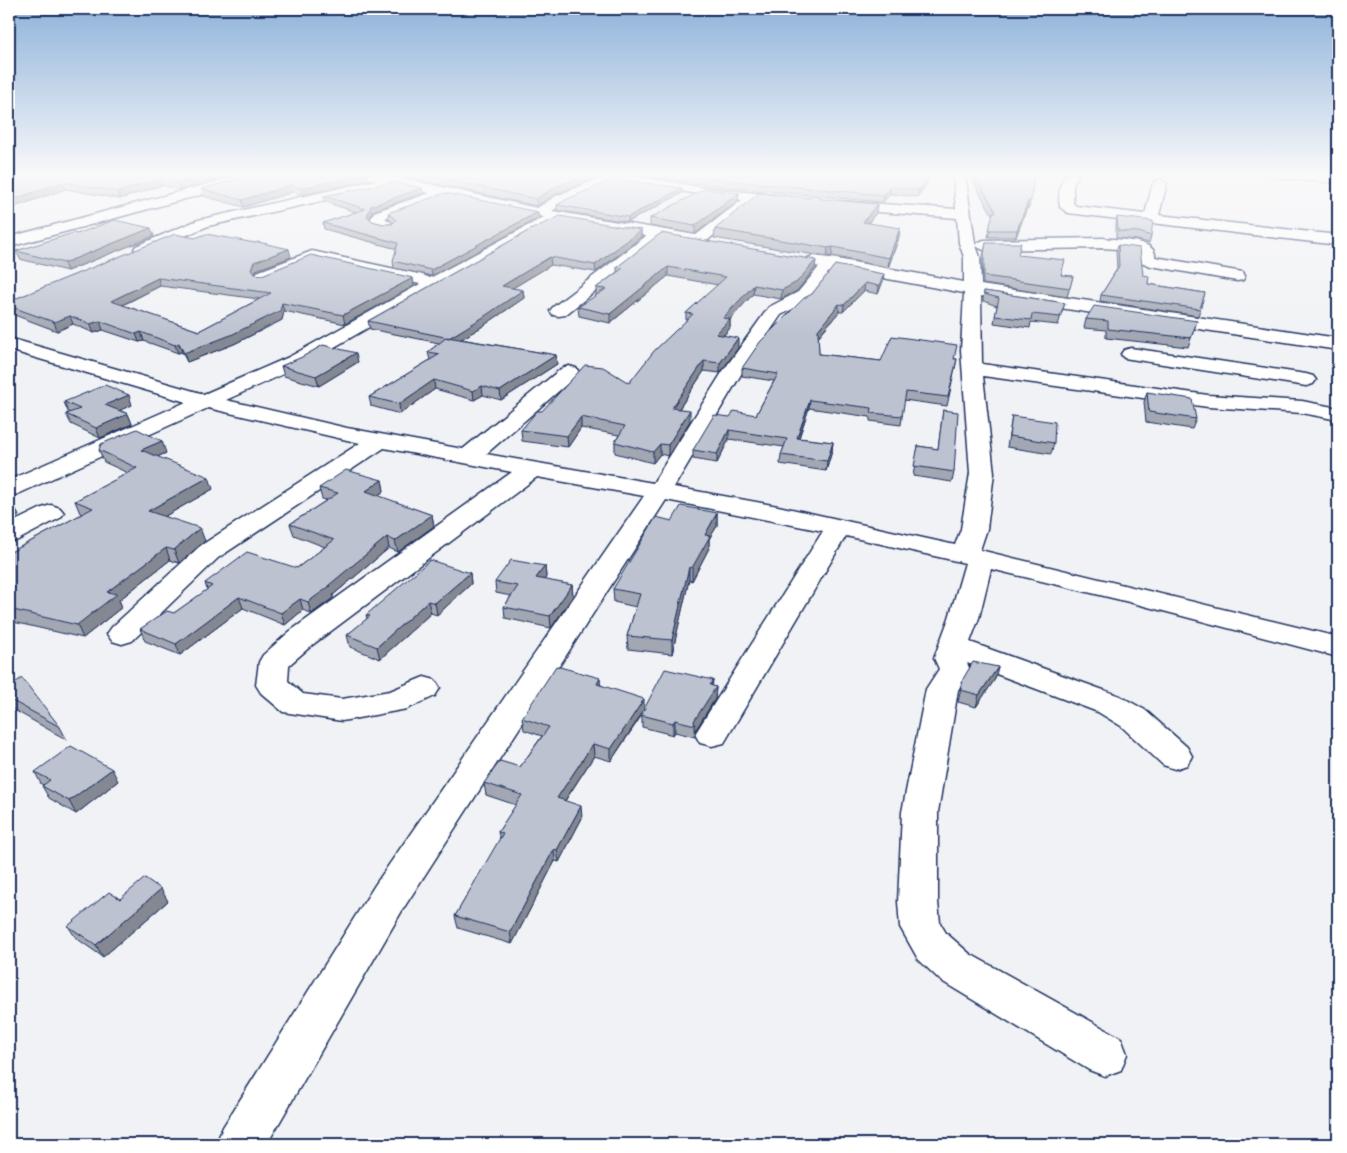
<svg xmlns="http://www.w3.org/2000/svg" width="1347" height="1153" viewBox="0 0 1347 1153" font-family="'Gochi Hand',sans-serif">
	<style>
		.lines { fill: none; stroke-linecap: round; stroke-linejoin: round }
		.minor-casing { stroke: #1b2f5e; stroke-width: 3 }
		.minor { fill: #fff; fill-rule: evenodd }
		.wall { fill: #a2a7b3; stroke: #1b2f5e; fill-rule: evenodd }
		.shaded-wall { fill: #848892; stroke: #1b2f5e }
		.building { fill: #bcc2d0; stroke: #1b2f5e; fill-rule: evenodd }
	</style>
	<rect width="100%" height="100%" fill="#f1f2f5"/>
	<filter id="ink" filterUnits="userSpaceOnUse"><feTurbulence type="fractalNoise" baseFrequency=".02" numOctaves="2"/><feDisplacementMap in="SourceGraphic" scale="10" xChannelSelector="R" yChannelSelector="G"/><feConvolveMatrix kernelMatrix="1 2 1 2 8 2 1 2 1" color-interpolation-filters="sRGB"/></filter>
	<g filter="url(#ink)">
		<g class="lines">
			<g class="minor-casing">
				<path id="minor" d="M246,174H267L266,177L9,247V237Z
					M360,174H383L537,208L556,196L599,179L587,177L586,174H622L700,187L791,197L798,201L791,205L757,201L704,243L698,245L662,238L565,315L559,316L553,315L550,311L553,307L646,236L560,221L530,235L303,365L226,400L347,428L463,449L562,368L569,366L576,368L579,372L576,376L486,454L653,483L723,371L769,307L798,292L819,267L808,264L806,261L808,258L814,256L831,258L964,282V257L959,243L957,218L839,209L832,205L839,201L956,209L953,174H965L975,243L980,257L981,285L1338,338V350L981,296L982,364L1208,395L1302,401L1338,408V420L1302,413L1208,407L983,376L994,473L987,529L980,550L1338,637V657L1129,602L991,569L979,618L970,642L1120,696L1145,710L1187,747L1192,756L1187,765L1175,769L1163,765L1121,726L1098,712L967,663L970,670L958,690L938,812V902L940,923L946,933L970,954L1121,1038L1127,1054L1121,1070L1105,1076L1089,1070L940,980L918,959L900,927L898,902L902,812L926,689L939,669L934,658L949,618L965,563L846,536L724,743L712,746L700,743L695,734L823,531L666,500L403,909L267,1144H216L223,1127L375,885L644,496L537,477L311,646L289,665L288,681L303,694L342,699L390,691L424,677L435,680L440,688L435,696L407,709L342,721L283,712L261,693L256,685L259,662L263,655L289,632L512,472L384,448L218,558L132,641L122,644L112,641L107,634L112,627L200,546L360,443L208,408L18,494L9,496V480L186,402L9,350V338L204,394L289,357L420,284L313,261L263,281L257,280L255,276L257,272L312,251L423,275L430,278L544,217L446,197L385,218L395,225L393,228C386,230 374,228 370,221L374,212L430,193L394,185L208,226L148,252H136L134,249L136,246L198,220L377,180L361,177ZM615,182L742,200L696,235L552,211L566,202ZM834,269L964,293L961,350L970,473L961,529L955,545L778,506L674,487L743,371L781,315L810,300Z
					M1066,174H1078L1073,186V203L1076,206L1145,214L1153,183L1160,179L1167,183L1159,215L1338,235V245L1068,213L1060,207C1058,195 1059,185 1066,174Z
					M1269,174L1338,175V183L1275,178Z
					M1103,238C1117,240 1157,239 1155,257L1237,271L1243,272L1245,276L1243,280L1237,281L1151,266L1141,262L1139,259L1140,253L1132,250L1103,248L984,250L979,248L976,245L979,242L984,240Z
					M1131,348L1306,374L1313,376L1316,380L1313,384L1306,386L1124,358L1121,354L1124,350Z
					M51,505L60,508L64,513L60,518L18,540L9,542V524L42,508Z"/>
			</g>
			<use href="#minor" class="minor"/>
		</g>
		<path class="wall" d="M9,174H238L180,190L162,185L120,199L66,189Z
			M257,174H367L368,180L302,195L293,192L244,207L203,196L202,189Z
			M392,174H592V180L555,194L537,206Z
			M617,174H933L918,197L890,194L883,202L733,188L641,176Z
			M969,174H1044V176L1034,175L1029,208H1027L1016,237H988L993,216Z
			M682,188V193L628,222L557,210V205Z
			M423,193L372,211L370,219L372,221L383,224H392L393,223L389,219L388,213L539,218L432,276L394,268L393,261L397,249L324,229L323,223L356,212L325,202L324,196Z
			M739,193L738,200L695,234L650,226V218Z
			M877,204L876,213L868,222L899,237L888,268L832,256L827,257L714,238L715,229Z
			M1117,217L1151,236L1149,243L1137,240L1116,238V224Z
			M530,230H641V237L596,272L551,265L512,288L523,290L524,298L483,326L461,339L556,355L557,364L501,400L483,395L474,400L435,389L400,414L371,406L369,397L430,360L428,352L439,343L370,329L368,321Z
			M77,234L154,236L67,271L20,259L16,251Z
			M986,243L1018,255L1062,275L1073,276L1067,297L983,284L982,262Z
			M1118,245L1143,275L1148,284L1205,293L1198,316L1100,301L1101,295L1117,269L1116,251Z
			M291,257L256,270L255,274L262,275L413,278L414,286L345,324L284,311L282,320L234,344L187,362L182,352L178,353L144,341L139,342L103,330L94,333L73,324L57,331L9,313V301ZM160,286L259,299L199,331L123,305Z
			M835,265L883,281L878,294L864,291L843,312H839L818,337L819,354L881,361L957,359L947,406L904,400L901,425L870,421V417L809,408L799,438L833,442L832,451L826,471L780,464L781,455L784,447L729,439L717,463L693,459V450L730,417L756,415L774,381L742,376V368L812,294Z
			M617,267L815,268L797,291L781,299L753,294L730,319V328L724,335L738,348L720,373L704,371L679,409L690,421L668,456L660,454L653,463L615,453V442L619,435L581,428L568,447L522,441L521,430L542,411L629,383L686,321V313L718,285L668,276L610,323L579,316L578,307L596,296V288L617,272Z
			M984,291L1065,303L1058,325L1031,322L1030,328L994,323L997,306L983,301Z
			M1086,319L1197,321L1188,347L1106,338V330L1084,328Z
			M358,362L319,386L284,376L281,366Z
			M1147,392L1196,419L1192,429L1146,422L1144,402Z
			M64,402L132,405L119,410L128,414L132,424L100,438L71,424L66,414L71,413L68,412Z
			M943,410L954,472L952,482L913,476L918,446L938,449Z
			M1012,416L1054,443L1051,454L1007,447Z
			M99,450L166,453L157,457L213,489L165,516L205,541L179,563L170,560L119,600L122,607L83,638L9,621V553L82,514L80,513L75,501L128,473L104,462Z
			M382,480L384,491L377,496L432,515L434,526L398,552L389,548L333,595V598L311,614L303,610L285,625L243,608L180,655L145,641L140,629L174,613L207,590L205,583L297,568L325,547L294,535L290,524L327,500L322,499L319,488Z
			M717,513V526L709,539V548L692,581L689,580L672,654L628,649L627,636L636,607L614,602L613,589L672,521Z
			M545,566L546,577L544,580L572,585L573,596L551,628L505,618L504,607L511,596L496,593L495,582Z
			M470,573L471,584L437,615L431,613L380,659L350,647L347,635L367,619L366,615Z
			M963,679H995L976,707L958,702Z
			M601,685L644,709L712,686L716,687L715,699L695,731V737L675,732L673,735L642,727V715L611,761L594,756L565,801L582,818L559,862L555,861L512,944L458,928L455,916L500,840L498,832L516,805L486,795L484,783L520,767L542,736L524,730L522,718Z
			M9,687L60,727L67,740L9,707Z
			M35,772L118,781L76,814L49,798L42,786L44,785L41,784Z
			M120,899L168,901L103,957L76,938L68,926Z"/>
		<path class="shaded-wall" d="M211,174H238L180,190L178,183Z
			M363,174H367L368,180L302,195L301,188Z
			M589,174H592V180L555,194L537,206L536,199L555,187Z
			M930,174H933L918,197L919,190Z
			M160,178L162,185L120,199L118,192Z
			M63,182L66,189L9,209V201Z
			M292,185L293,192L244,207L242,200Z
			M891,187L890,194L883,202L884,195Z
			M422,188L423,193L372,211L369,222L367,216L371,206Z
			M682,188V193L628,222V217Z
			M739,193L738,200L695,234V226Z
			M1028,201L1027,208L1016,237L1017,230Z
			M877,204L876,213L862,231L863,222Z
			M538,212L539,218L432,276L431,270Z
			M151,228L154,236L67,271L64,263Z
			M900,228L899,237L888,268L889,258Z
			M641,230V237L596,272L595,265Z
			M833,247L832,256L827,257L828,248Z
			M289,249L291,257L256,270L253,277L251,269L254,262Z
			M550,257L551,265L503,294L502,286Z
			M816,260L815,268L797,291L781,299L782,290Z
			M668,267V276L610,323V314Z
			M884,274L883,281L878,294L879,286Z
			M158,278L160,286L114,309L111,301Z
			M413,278L414,286L345,324L343,315Z
			M865,283L864,291L843,312L844,305Z
			M754,285L753,294L729,321L730,319V328L716,344V334L723,318Z
			M523,290L524,298L483,326L450,346L449,338Z
			M282,303L284,311L282,320L234,344L187,362L184,353Z
			M839,304V312L817,338L818,330Z
			M70,316L73,324L57,331L54,322Z
			M100,321L103,330L94,333L90,324Z
			M141,332L144,341L139,342L136,334Z
			M738,338V348L720,373V363Z
			M179,343L182,352L178,353L175,345Z
			M356,353L358,362L319,386L316,376Z
			M556,355L557,364L501,400L500,391Z
			M704,361V371L672,419V408Z
			M434,380L435,389L400,414L399,404Z
			M482,386L483,395L474,400L473,391Z
			M129,395L132,405L109,415L105,405Z
			M810,400L809,408L796,446L797,438Z
			M690,410V421L668,456V445Z
			M128,414L132,424L100,438L96,428Z
			M581,417V428L568,447L567,436Z
			M729,430V439L717,463V454Z
			M162,441L166,453L145,462L141,450Z
			M833,442L832,451L826,471L827,461Z
			M660,444V454L653,463V452Z
			M209,477L213,489L153,523L148,511Z
			M382,480L384,491L368,502L366,491Z
			M14,505L19,516L9,521V508Z
			M717,513V526L709,539V548L692,581V568L705,535Z
			M432,515L434,526L398,552L395,541Z
			M200,528L205,541L179,563L174,550Z
			M387,537L389,548L333,595V598L311,614L308,602Z
			M166,548L170,560L119,600L122,607L83,638L77,625L107,592Z
			M545,566L546,577L538,589L536,578Z
			M689,567V580L672,654V640Z
			M470,573L471,584L437,615L435,603Z
			M572,585L573,596L551,628L550,616Z
			M239,597L243,608L180,655L176,644Z
			M300,599L303,610L285,625L281,613Z
			M428,601L431,613L380,659L377,647Z
			M998,667L995,679L976,707L979,695Z
			M600,678L601,690L597,684Z
			M713,680L712,692L716,687L715,699L695,731V725L694,721Z
			M644,699V710L611,761V749Z
			M675,720V732L673,735V723Z
			M593,744L594,756L558,811L557,798Z
			M112,769L118,781L76,814L69,801Z
			M581,806L582,818L559,862L557,850Z
			M554,849L555,861L512,944L510,932Z
			M161,889L168,901L103,957L96,945Z"/>
		<path class="building" d="M9,174H211L178,183L160,178L118,192L63,182L9,201Z
			M257,174H363L301,188L292,185L242,200L202,189Z
			M422,174H589L555,187L536,199Z
			M680,174H930L919,190L891,187L884,195L733,181Z
			M974,174H1034L1031,201H1028L1017,230H989L993,212H996Z
			M615,179L682,188L628,217L557,205L567,199Z
			M393,182L422,188L371,206L367,216L372,221L383,224H392L396,220L388,213L445,193L538,212L431,270L393,261L398,243L323,223L365,209L324,196Z
			M704,189L739,193L695,226L650,218Z
			M759,193L877,204L863,222L900,228L889,258L833,247L828,248L715,229Z
			M560,216L641,230L595,265L550,257L502,286L523,290L482,318L449,338L368,321L530,230Z
			M1117,217L1153,221L1151,236L1139,232L1118,231Z
			M114,220L151,228L64,263L16,251L73,233L77,234Z
			M661,233L816,260L797,282L782,290L754,285L723,318L730,319L716,334L738,338L720,363L704,361L672,408L690,410L668,445L660,444L653,452L615,442L625,426L581,417L567,436L521,430L537,411H542L585,365L603,367L629,383L654,351L693,314L686,313L726,277L668,267L610,314L578,307L606,289L596,288L623,268L617,267Z
			M175,234L195,238L206,234L255,243L258,242L289,249L254,262L251,269L255,274L262,275L311,255L413,278L343,315L282,303L280,311L231,335L184,353L179,343L175,345L141,332L136,334L100,321L90,324L70,316L54,322L9,306V301L12,300ZM158,278L271,293L199,331L111,301Z
			M986,243H1021L1018,255L1065,260L1061,275L1073,276L1070,288L984,276V254Z
			M1118,245L1140,248L1143,275L1149,276L1148,284L1205,293L1200,309L1101,295L1119,266Z
			M835,265L884,274L879,286L865,283L844,305L839,304L818,330L819,354L881,361L892,336L957,345L954,359H957L948,397L906,392L902,416L871,413L872,408L810,400L797,438L833,442L827,461L781,455L787,439L729,430L717,454L693,450L714,415L730,417L734,411L756,415L778,374L742,368L760,342L804,298L812,294Z
			M984,291L1065,303L1060,317L1032,314L1031,320L995,316L999,298L984,294Z
			M1094,306L1197,321L1191,338L1108,329V321L1086,319Z
			M447,337L556,355L500,391L482,386L473,391L434,380L399,404L369,397L440,354L428,352Z
			M323,345L356,353L316,376L281,366L302,357Z
			M105,385L129,395L105,405L128,414L96,428L66,414L80,409L64,402Z
			M1147,392L1192,399L1196,419L1149,412Z
			M943,410L958,412L954,472L914,466L918,446L938,449Z
			M1012,416L1055,422L1054,443L1009,436Z
			M137,429L162,441L141,450L209,477L148,511L200,528L174,550L166,548L107,592L117,594L77,625L9,609V553L93,508L75,501L137,468L99,450L101,444Z
			M346,470L382,480L366,491L432,515L395,541L387,537L328,586H330L308,602L300,599L281,613L239,597L176,644L140,629L167,611L174,613L212,586L205,583L247,552L297,568L334,540L290,524L338,493L319,488Z
			M9,502L14,505L9,508Z
			M681,506L717,513L705,535L710,536L692,568L689,567L672,640L627,636L640,594L613,589L656,517L672,521Z
			M430,560L470,573L435,603L428,601L377,647L347,635L370,616L366,615Z
			M511,560L545,566L536,578L572,585L550,616L504,607L518,586L495,582Z
			M973,662L998,667L979,695L961,690L963,679Z
			M556,666L600,678L597,684L644,699L611,749L593,744L557,798L581,806L557,850L554,849L510,932L455,916L503,833L498,832L522,795L484,783L500,761L520,767L549,727L522,718Z
			M665,669L713,680L710,685L716,687L694,721L695,725L675,720L673,723L641,715Z
			M22,678L60,727L9,699V687Z
			M71,746L112,769L69,801L42,786L50,780L35,772Z
			M145,878L161,889L96,945L68,926L109,892L120,899Z"/>
	</g>
	<linearGradient id="sky" x2="0" y2="1"><stop stop-color="#8eb2d9"/><stop offset="0.52" stop-color="#f9f9fa"/><stop offset="1" stop-color="#f9f9fa" stop-opacity="0"/></linearGradient>
	<rect width="1347" height="336" fill="url(#sky)"/>
	<rect width="1347" height="1153" fill="none" stroke="#fff" stroke-width="30"/>
	<rect x="15" y="15" width="1317" height="1123" fill="none" stroke="#1b2f5e" stroke-width="2" filter="url(#ink)"/>
</svg>
